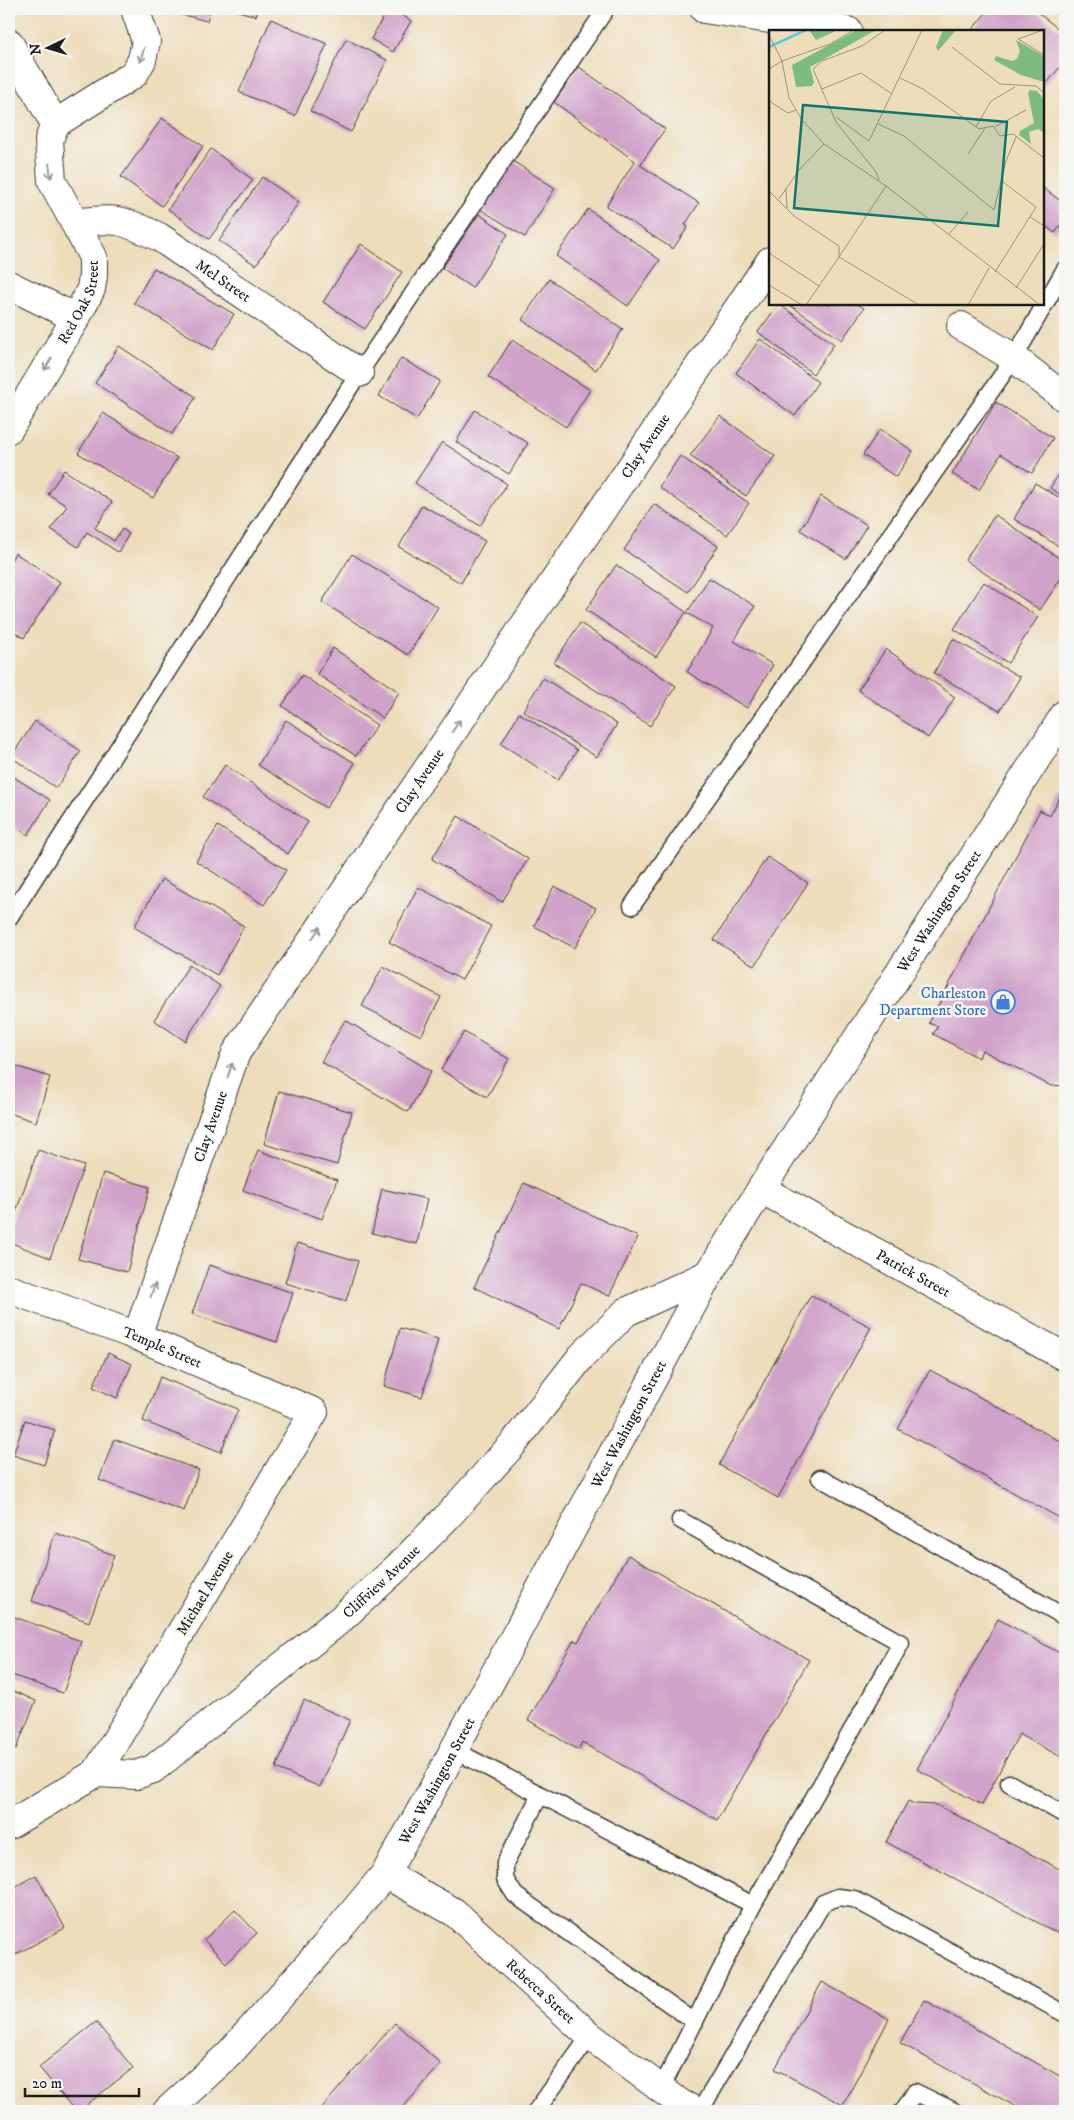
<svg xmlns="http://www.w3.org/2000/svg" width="1074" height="2120" viewBox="0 0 1074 2120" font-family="'IM FELL DW Pica',serif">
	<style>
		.building { fill: #d0a2c9 }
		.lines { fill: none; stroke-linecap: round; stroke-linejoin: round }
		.lane-casing { stroke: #3b3934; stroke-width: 19 }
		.street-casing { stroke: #3b3934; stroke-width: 30 }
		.secondary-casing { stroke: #3b3934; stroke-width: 30 }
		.primary-casing { stroke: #3b3934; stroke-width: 30 }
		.lane { stroke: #fff; stroke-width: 16 }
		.street { stroke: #fff; stroke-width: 28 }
		.secondary { stroke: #fff; stroke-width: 28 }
		.primary { stroke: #fff; stroke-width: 28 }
		.oneway { stroke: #999 }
		.labels { text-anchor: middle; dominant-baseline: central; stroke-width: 5; stroke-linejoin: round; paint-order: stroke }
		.street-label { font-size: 15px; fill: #1c1c1c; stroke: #f6f6f2 }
		.shop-label { font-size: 15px; fill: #366cbe; stroke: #f6f6f2; text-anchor: end }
		.inset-river { fill: none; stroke: #5dc9d5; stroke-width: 2.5 }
		.inset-road { fill: none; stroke: #99907b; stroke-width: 1 }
		.view { fill: #0f766e; fill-opacity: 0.15; stroke: #0f766e; stroke-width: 2.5 }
		.inset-edge { fill: none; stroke: #1c1c1c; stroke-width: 2.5 }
	</style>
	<rect width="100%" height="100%" fill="#f6f6f2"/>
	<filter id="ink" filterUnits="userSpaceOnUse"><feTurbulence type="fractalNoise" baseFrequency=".02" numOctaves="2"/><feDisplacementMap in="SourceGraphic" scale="10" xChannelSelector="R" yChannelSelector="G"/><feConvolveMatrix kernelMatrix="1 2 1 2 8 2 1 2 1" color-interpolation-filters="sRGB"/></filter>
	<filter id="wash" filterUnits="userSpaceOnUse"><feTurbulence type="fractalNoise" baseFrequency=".0096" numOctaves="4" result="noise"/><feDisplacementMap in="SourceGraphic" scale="20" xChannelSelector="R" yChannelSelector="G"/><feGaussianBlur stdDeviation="1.12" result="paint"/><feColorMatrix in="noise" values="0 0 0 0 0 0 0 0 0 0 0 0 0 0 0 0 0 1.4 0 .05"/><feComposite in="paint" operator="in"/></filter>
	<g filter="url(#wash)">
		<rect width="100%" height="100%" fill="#edddbb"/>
		<g id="blocks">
			<path class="building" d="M169,9H210L207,21L168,11Z
				M231,9H258L256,16Z
				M388,9H392L411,21L393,52L371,39Z
				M989,9H1033L1065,34V71L1060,67L1044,87L1043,86V31L972,30Z
				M271,19L327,44L295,116L239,92Z
				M346,39L387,60L351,132L310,111Z
				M579,67L665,129L640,165L699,203L685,225L688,227L673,249L606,206L635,161L554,102Z
				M162,118L203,146L162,206L121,177Z
				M211,149L253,180L209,239L168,209Z
				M511,160L555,188L525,237L480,209Z
				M262,177L299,202L256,265L219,241Z
				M1043,188L1065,204V218L1055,233L1043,224Z
				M9,198L14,200L9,215Z
				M588,209L660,260L628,306L556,256Z
				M479,214L508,234L472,288L442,268Z
				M361,244L402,272L365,329L323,302Z
				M154,268L234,314L213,350L134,303Z
				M549,279L623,329L596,370L522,320Z
				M779,304L834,344L813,374L758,332Z
				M788,304H857L864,308L842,340Z
				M760,339L818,382L795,416L736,373Z
				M512,340L590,390L566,427L488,377Z
				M119,346L196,397L172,434L95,383Z
				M401,358L440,381L417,419L379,396Z
				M996,402L1053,438L1032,473L1001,454L979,490L952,474Z
				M475,410L528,443L509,474L456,442Z
				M103,413L177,458L153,498L78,453Z
				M720,416L775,456L746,496L690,456Z
				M880,429L913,451L896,477L863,455Z
				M442,442L507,484L480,526L415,483Z
				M680,456L749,503L727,535L659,487Z
				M1065,465V498L1050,488Z
				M64,470L112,502L95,528L114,541L122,529L129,534L118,552L87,532L78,547L51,529L67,506L48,494Z
				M1035,483L1065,501V550L1014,519Z
				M821,496L867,525L846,559L800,530Z
				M654,504L718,546L688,592L624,550Z
				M422,505L485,541L461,583L399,547Z
				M995,515L1065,562V572L1040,610L965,560Z
				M15,553L60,582L24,638L9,628V564Z
				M352,554L438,607L408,655L322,602Z
				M616,565L686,612L656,657L586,610Z
				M709,578L755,606L734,641L773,665L747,708L687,672L713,628L687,613Z
				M984,582L1038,617L1008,663L954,629Z
				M580,623L676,686L650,726L554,663Z
				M953,639L1020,677L1000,711L934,673Z
				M333,648L399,692L383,718L317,674Z
				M886,649L955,697L928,738L858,690Z
				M302,675L377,725L356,756L282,706Z
				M543,678L617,724L597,757L523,711Z
				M519,713L577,750L558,780L501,744Z
				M286,720L355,763L326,808L258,765Z
				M35,721L81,751L56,788L11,757Z
				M225,765L308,822L288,854L203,797Z
				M9,774L50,800L28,835L9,823Z
				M1065,787V1085L1051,1086L982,1050L979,1058L933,1034L938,1027L929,1023L1040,810L1050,816Z
				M458,816L528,859L502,902L432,859Z
				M218,826L286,870L264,905L196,861Z
				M767,857L808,883L755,966L714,940Z
				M162,879L244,926L217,975L134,927Z
				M554,886L596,908L575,948L534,926Z
				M418,887L491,926L462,980L389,942Z
				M189,965L220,986L185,1041L154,1020Z
				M383,966L441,997L421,1036L362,1006Z
				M345,1020L431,1071L408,1112L321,1062Z
				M464,1032L509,1059L487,1097L441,1070Z
				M9,1064L50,1077L36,1122L9,1113Z
				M279,1091L352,1112L337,1165L264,1144Z
				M38,1150L84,1166L50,1258L9,1242V1231Z
				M258,1150L337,1180L322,1219L243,1190Z
				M103,1173L150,1187L127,1272L78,1259Z
				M524,1183L638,1237L609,1296L581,1283L559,1329L474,1287Z
				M382,1189L427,1199L417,1244L372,1233Z
				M297,1243L358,1261L346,1301L285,1283Z
				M209,1265L293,1293L277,1342L192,1314Z
				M811,1295L871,1327L778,1498L719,1465Z
				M400,1328L438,1339L422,1397L384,1386Z
				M108,1353L132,1364L117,1398L93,1387Z
				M930,1370L1065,1444V1521L898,1429Z
				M160,1377L238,1409L221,1452L143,1421Z
				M25,1420L55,1430L44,1465L13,1455Z
				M114,1439L199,1470L184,1511L99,1480Z
				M55,1533L114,1555L89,1622L32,1601Z
				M628,1555L809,1660L717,1820L582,1742L578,1750L528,1720L574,1640L578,1642Z
				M9,1615L81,1641L63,1693L9,1674Z
				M998,1619L1065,1656V1759L1019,1734L982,1805L917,1769Z
				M9,1689L36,1701L16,1749L9,1746Z
				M304,1700L350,1720L320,1787L276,1768Z
				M908,1801L914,1804L937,1805L1065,1872V1937L886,1842Z
				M36,1875L65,1928L9,1958V1890Z
				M235,1910L257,1933L226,1963L204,1940Z
				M822,1982L889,2019L843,2105L775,2069Z
				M924,2000L1065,2079V2111H1024L900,2043Z
				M96,2022L133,2068L79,2111H75L39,2067Z
				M395,2023L441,2064L400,2111H319Z
				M9,2098L17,2111H9Z"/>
		</g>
	</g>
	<g filter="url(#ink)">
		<use href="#blocks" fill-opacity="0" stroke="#3b3934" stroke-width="1"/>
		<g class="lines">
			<g class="lane-casing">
				<path id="lane" d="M632,906L1014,358L1065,269
					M9,918L359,373L606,9
					M820,1478L1065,1617
					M454,1750L753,1905L901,1643L680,1520
					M1009,1783L1065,1815
					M540,1795L505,1863V1879L515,1895L695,2022
					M661,2089L753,1905
					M536,2111L590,2036
					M700,2111L823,1903L838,1897L854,1899L1065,2014
					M903,2111L915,2092L954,2111"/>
			</g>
			<g class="street-casing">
				<g id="street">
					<path d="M704,9L848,31"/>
					<path d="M9,43L55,124"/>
					<path id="s1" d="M76,223C116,217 123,220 159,237L359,373"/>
					<path d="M9,285L76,318"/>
					<path d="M961,326L1014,358L1065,398"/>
					<path id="s2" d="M9,429L76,318L91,289L93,275V257L52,181L49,140L55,124L134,74L142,60L146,41L135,9"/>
					<path id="s3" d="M9,1289L137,1336L314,1412L96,1773"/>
					<path id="s4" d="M137,1336L236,1053L770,261"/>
					<path id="s5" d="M9,1825L96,1773L136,1775L153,1769L341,1619L401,1564L447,1517L513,1444L581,1357L626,1312L709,1274"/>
				</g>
			</g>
			<g class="secondary-casing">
				<g id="secondary">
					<path id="s6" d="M761,1189L1065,1357"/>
				</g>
			</g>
			<g class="primary-casing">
				<g id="primary">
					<path id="s7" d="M385,1874L454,1912L590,2036L680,2103L695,2111"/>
					<path id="s8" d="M167,2111L229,2054L324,1947L385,1874L435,1785L709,1274L761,1189L1065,714"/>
				</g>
			</g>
			<use href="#lane" class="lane"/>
			<use href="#street" class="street"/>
			<use href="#secondary" class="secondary"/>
			<use href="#primary" class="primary"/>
		</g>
		<defs><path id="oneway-shaft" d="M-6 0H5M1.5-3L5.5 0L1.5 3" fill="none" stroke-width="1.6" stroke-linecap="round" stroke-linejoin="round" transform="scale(1.25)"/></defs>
		<g class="oneway">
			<use href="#oneway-shaft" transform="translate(142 55) rotate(107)"/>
			<use href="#oneway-shaft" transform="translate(50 171) rotate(83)"/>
			<use href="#oneway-shaft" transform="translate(48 364) rotate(121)"/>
			<use href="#oneway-shaft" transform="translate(456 726) rotate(-56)"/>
			<use href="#oneway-shaft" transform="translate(316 933) rotate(-56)"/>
			<use href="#oneway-shaft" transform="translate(230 1070) rotate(-71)"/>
			<use href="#oneway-shaft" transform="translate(153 1290) rotate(-71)"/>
		</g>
	</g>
	<defs>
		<g id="shop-ring" transform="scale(1.25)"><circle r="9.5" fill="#f6f6f2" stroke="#3f7fe0" stroke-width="1.5"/><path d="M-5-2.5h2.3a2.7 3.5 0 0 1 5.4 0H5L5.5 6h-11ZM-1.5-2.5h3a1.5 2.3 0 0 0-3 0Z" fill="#3f7fe0"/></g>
	</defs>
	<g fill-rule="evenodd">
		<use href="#shop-ring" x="1003" y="1002"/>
	</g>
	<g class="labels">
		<g class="street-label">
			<text stroke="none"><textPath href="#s1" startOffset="164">Mel Street</textPath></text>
			<text stroke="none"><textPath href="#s2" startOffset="146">Red Oak Street</textPath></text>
			<text stroke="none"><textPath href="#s4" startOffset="1032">Clay Avenue</textPath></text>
			<text stroke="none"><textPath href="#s4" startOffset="628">Clay Avenue</textPath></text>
			<text stroke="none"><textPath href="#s8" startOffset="1434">West Washington Street</textPath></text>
			<text stroke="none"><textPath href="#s4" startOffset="222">Clay Avenue</textPath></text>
			<text stroke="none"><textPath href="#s6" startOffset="174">Patrick Street</textPath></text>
			<text stroke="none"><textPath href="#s3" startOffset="164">Temple Street</textPath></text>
			<text stroke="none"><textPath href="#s8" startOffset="834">West Washington Street</textPath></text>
			<text stroke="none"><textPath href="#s5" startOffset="455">Cliffview Avenue</textPath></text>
			<text transform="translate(205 1593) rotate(-59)">Michael Avenue</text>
			<text stroke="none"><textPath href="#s8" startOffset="429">West Washington Street</textPath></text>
			<text stroke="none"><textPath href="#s7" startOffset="196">Rebecca Street</textPath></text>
		</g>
		<g class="shop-label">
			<text x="986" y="993">Charleston<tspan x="986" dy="17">Department Store</tspan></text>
		</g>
	</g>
	<g transform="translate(769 30)">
		<rect width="275" height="275" fill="#edddbb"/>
		<path d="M40,0H69L47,10ZM88,0H107L41,37L45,52L43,56L27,57L23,35ZM174,0H187L169,21L167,17ZM247,10L275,26V52L252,45L225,30L227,26L243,31L248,29L251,21ZM261,60L268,61L275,69V103L269,99L260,102L262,114L250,105L251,101L265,93L259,63Z" fill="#7cbc7e"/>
		<path class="inset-river" d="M0,17L37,0"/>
		<path class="inset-road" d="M0,5L13,31M249,9L275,25M249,9L274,0M183,17L231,54L267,56L275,63M13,31L20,68L33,90L55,114L117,156L271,275M0,39L13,31L61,14L85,0M131,48L154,59L210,99L224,96L231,106L244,104L275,128M53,59L92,43L123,64M0,71L19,83L27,80M67,87L100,111L153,0M109,94L135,106L225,180L237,131L247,107M207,97L222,71L246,57M226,97L257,80M199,124L216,98M110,150L107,142L67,92L44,39L53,31L93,16L116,0M117,156L70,227L150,275M17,159L18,178M0,161L25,186L70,216V227L37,275M10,169L30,140L55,114M261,187L275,196M180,204L199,182M0,223L50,256M226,242L267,177L234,152M0,255L33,275M247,258L275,214M199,275L220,238"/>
		<path class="view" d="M34,75L238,92L229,196L25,178Z"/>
		<rect width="275" height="275" class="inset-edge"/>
	</g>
	<rect width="1074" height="2120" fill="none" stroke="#f6f6f2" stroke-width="30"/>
	<g transform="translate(48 48) rotate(265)" stroke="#f6f6f2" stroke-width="4" paint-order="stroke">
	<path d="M0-4L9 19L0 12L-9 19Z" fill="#1c1c1c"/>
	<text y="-8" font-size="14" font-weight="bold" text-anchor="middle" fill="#1c1c1c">N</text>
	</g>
	<path d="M25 2088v8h114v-8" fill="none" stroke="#1c1c1c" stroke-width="2.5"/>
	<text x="32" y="2088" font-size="15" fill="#1c1c1c" stroke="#f6f6f2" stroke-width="4" paint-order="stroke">20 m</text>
</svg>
